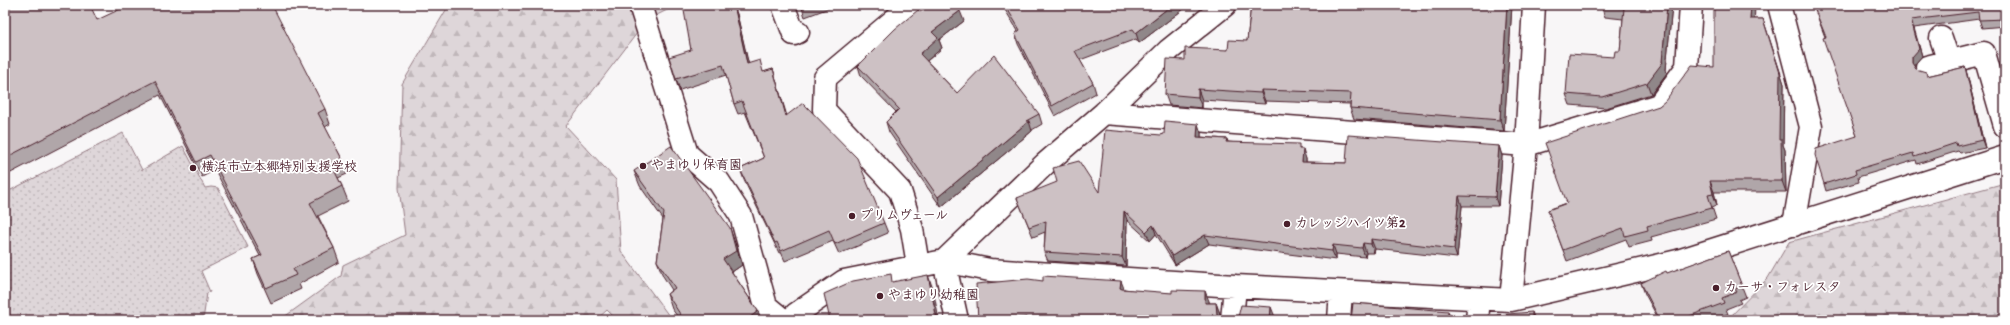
<svg xmlns="http://www.w3.org/2000/svg" width="2010" height="325" viewBox="0 0 2010 325" font-family="'Gochi Hand','Klee One',sans-serif">
	<style>
		.grass { fill: url(#grass-dots); stroke: #947a82 }
		.forest { fill: url(#forest-firs); stroke: #947a82 }
		.lines { fill: none; stroke-linecap: round; stroke-linejoin: round }
		.minor-casing { stroke: #4a1f2b; stroke-width: 25 }
		.minor { stroke: #fff; stroke-width: 22 }
		.wall { fill: #b0a6a9; stroke: #4a1f2b }
		.shaded-wall { fill: #908789; stroke: #4a1f2b }
		.building { fill: #cdc1c4; stroke: #4a1f2b }
		.poi-dot { fill: #4a1f2b; stroke: #fff; stroke-width: 1.5 }
		.labels { text-anchor: middle; dominant-baseline: central; stroke-width: 3.5; stroke-linejoin: round; paint-order: stroke }
		.poi-label { font-size: 13px; font-weight: bold; fill: #4a1f2b; stroke: #fff; text-anchor: start }
	</style>
	<defs>
		<pattern id="grass-dots" width="8" height="8" patternUnits="userSpaceOnUse"><rect width="8" height="8" fill="#ded6d9"/><path d="M2 2h.1M6 6h.1" fill="none" stroke="#c0b7ba" stroke-width="1.8" stroke-linecap="round"/></pattern>
		<pattern id="forest-firs" width="22" height="20" patternUnits="userSpaceOnUse"><rect width="22" height="20" fill="#ded6d9"/><path d="M5 1l3.5 6h-7zM16 11l3.5 6h-7z" fill="#c0b7ba"/></pattern>
	</defs>
	<rect width="100%" height="100%" fill="#f8f6f7"/>
	<filter id="ink" filterUnits="userSpaceOnUse"><feTurbulence type="fractalNoise" baseFrequency=".025" numOctaves="2"/><feDisplacementMap in="SourceGraphic" scale="8" xChannelSelector="R" yChannelSelector="G"/><feConvolveMatrix kernelMatrix="1 2 1 2 8 2 1 2 1" color-interpolation-filters="sRGB"/></filter>
	<g filter="url(#ink)">
		<path class="grass" d="M123,133L142,170L183,146L205,188L211,187L218,188L248,247L201,271L210,292L207,293L203,320H5V193Z"/>
		<path class="forest" d="M449,5H677L647,20L566,126L616,180L621,251L672,320H617L607,310L596,320H280L341,276L343,265L405,235L399,188L402,84Z
			M2005,183V320H1727L1768,278L1789,242Z"/>
		<g class="lines">
			<g class="minor-casing">
				<path id="minor" d="M640,5L687,154L719,182L741,216L766,306L783,320
					M783,5L794,34L798,32
					M912,5L825,78L824,110L900,191L912,229L918,265
					M1779,5L1811,127L1794,225
					M1941,38L1949,62
					M1927,67L1984,53L2005,126
					M1104,113L1526,145L1659,105L1687,67L1691,5
					M1511,300L1526,145L1534,5
					M792,320L796,314L844,281L944,261L990,270L1235,286L1511,300L1678,261L2005,157
					M957,320L944,261L1045,164L1104,113L1169,50L1225,5
					M1232,320L1235,286
					M1339,320L1341,292
					M1477,320L1479,299"/>
			</g>
			<use href="#minor" class="minor"/>
		</g>
		<path class="wall" d="M5,5L97,20L325,109L330,124L325,127L342,159L347,174L338,178L342,186L348,201L318,216L334,248L339,262L299,284L301,289L271,303L258,274L253,259L260,256L215,170L202,177L160,95L5,176Z
			M685,5H729L737,14L748,63L764,72L773,69L776,80L786,115L884,223L888,233L839,254L833,241L785,261L781,252L779,253L744,180L740,169L764,158L745,112L738,114L734,104L726,75L680,90L676,79L691,50Z
			M801,5H829V8L805,17Z
			M1002,5H1189L1139,43L1136,39L1080,60L1093,83L1096,93L1055,116L1018,44L1015,34L1018,31Z
			M1251,5H1512L1504,131L1354,119L1350,108V104L1265,101V104L1202,100V108L1169,105L1165,94L1185,60L1228,50L1247,41Z
			M1672,5L1666,70L1667,73L1651,94L1606,108L1570,105L1566,94L1614,57L1620,51L1623,19L1605,17L1601,6Z
			M1813,5H2005V26L1982,28L1979,19L1914,28L1922,56L1915,64L1916,69L1927,76L1965,67L1967,74L1985,148L1960,153L1958,151L1917,164L1916,160L1858,177L1859,182L1826,191L1824,184L1857,136L1825,37Z
			M920,12L964,21L939,40L942,48L927,61L957,93L1039,114L1042,124L1032,130V131L941,207L889,132L886,122L896,112L861,76L858,66Z
			M1755,19H1763L1784,84L1783,145L1785,150L1786,192H1714L1717,205L1712,207L1716,219L1651,237L1652,241L1629,247L1626,239L1567,261L1548,210L1567,203L1659,106L1714,67Z
			M1201,133V137L1227,139L1228,142L1301,149L1306,159V162L1346,163L1499,146L1502,156L1498,206H1462L1457,258L1375,249L1374,253H1366L1365,257L1336,254V260L1209,244L1175,265L1156,234L1150,241L1127,220L1126,266L1048,261L1044,252L1045,232L1033,237L1017,198L1099,192L1161,135Z
			M634,171L735,243L742,265L732,272L758,311L761,320H680L672,309L667,294L672,290L663,276L657,261L663,219L640,186Z
			M1728,251L1746,297L1739,300L1741,303L1726,309L1728,314L1712,320H1659L1645,294L1641,283Z
			M1124,289L1209,301V303H1216L1220,314V319L1221,320H978Z"/>
		<path class="shaded-wall" d="M734,5L737,14L751,74L747,64Z
			M1172,5H1189L1139,43L1136,33Z
			M1507,5H1512L1504,131L1500,120Z
			M1667,5H1672L1666,70L1667,73L1651,94L1647,83L1662,62Z
			M1751,5H1755L1754,30L1750,19Z
			M960,11L964,21L939,40L942,48L923,64L920,54L932,32Z
			M1763,19L1784,84L1783,145L1785,150L1786,192L1782,181Z
			M1911,20L1922,56L1915,64V70L1912,63Z
			M1965,67L1967,74L1985,148L1982,140Z
			M773,69L776,80L790,126L786,116Z
			M1198,89L1202,100V108L1198,97Z
			M1261,90L1265,101V104L1261,93Z
			M1029,121L1032,131L941,207L938,197Z
			M1198,124L1201,133V147L1197,137Z
			M1499,146L1502,156L1498,206L1495,197Z
			M1303,149L1306,159V171L1302,162Z
			M1710,181L1714,192L1717,205L1713,194Z
			M1459,196L1462,206L1457,258L1454,249Z
			M1124,211L1127,220L1126,266L1122,257Z
			M1153,225L1156,234L1150,241L1146,232Z
			M730,228L735,243L742,265L729,274L723,259Z
			M1205,235L1209,244L1175,265L1172,256Z
			M1371,239L1375,249L1374,253L1371,244Z
			M1363,243L1366,253L1365,257L1362,248Z
			M1333,245L1336,254V260L1332,251Z
			M928,275L933,289L939,320H937Z
			M1121,281L1125,291L1120,288Z
			M1205,291L1209,301V313L1205,303Z
			M1216,303L1220,314V320L1217,315Z
			M1271,307L1275,317V320H1270Z
			M758,311L761,320H750L749,318Z
			M1448,311L1452,320H1448Z
			M1532,312L1535,320H1532Z"/>
		<path class="building" d="M5,5H90L97,20L129,5H272L325,109L318,113L342,159L331,164L342,186L310,203L334,248L293,269L296,275L266,288L253,259L262,255L210,155L196,162L155,81L5,158Z
			M683,5H728V6L730,5H734L747,64L760,60L763,72L773,69L786,116L803,103L857,158L884,223L835,244L829,230L781,251L777,242L775,243L740,169L764,158L742,101L734,104L723,65L676,79L669,57L691,50Z
			M929,5H956L960,11L932,32L938,38L920,54L957,93L994,55L1039,114L1026,121H1029L938,197L886,122L899,109L858,66L895,29L918,10L920,12Z
			M1005,5H1172L1136,33L1133,29L1075,51L1093,83L1052,106L1015,34L1020,30Z
			M1251,5H1507L1500,120L1350,108L1351,93L1261,90V93L1198,89V97L1165,94L1167,59L1185,60V48L1228,50L1229,40L1247,41Z
			M1601,5H1667L1662,62H1663L1647,83L1602,97L1566,94L1569,54L1614,57L1615,51H1620L1624,8L1601,6Z
			M1714,5H1751L1750,19H1763L1780,73L1779,139H1781L1782,181H1710L1713,194L1708,195L1712,208L1647,226L1648,230L1625,236L1623,228L1563,250L1548,210L1567,203L1545,143L1659,106L1665,101L1692,65L1714,67Z
			M1813,5H2005V19L1979,20L1978,12L1911,20L1919,49L1912,57V63L1916,69L1926,72L1927,76L1965,67L1982,140L1957,146L1956,143L1914,157L1913,153L1855,170L1856,174L1824,184L1815,155L1816,149L1857,136L1823,38L1826,37Z
			M1165,121L1198,124L1197,137L1227,139L1226,142L1299,144V149H1303L1302,162L1346,163L1348,135L1499,146L1495,197L1459,196L1454,249L1371,239V244L1363,243L1362,248L1333,245L1332,251L1205,235L1172,256L1153,225L1146,232L1124,211L1122,257L1044,252L1046,221L1029,227L1017,198L1057,182L1053,168L1079,161L1099,192L1105,130L1161,135L1164,134Z
			M671,146L730,228L736,251L723,259L758,311L749,318L751,320H684L667,294L675,288L657,261L664,213L634,171Z
			M1728,251L1742,286L1735,289L1737,292L1722,298L1724,303L1692,315L1682,320H1660L1641,283L1666,271L1667,273Z
			M891,274L892,282L928,275L937,320H830L824,294L853,281Z
			M1043,276L1121,281L1120,288L1122,289L1172,293V290L1205,291V303H1216L1217,315L1221,320H1027V317L1001,320H978L976,284L1028,279L1043,281Z
			M1353,303L1448,311V320H1351Z
			M1241,305L1271,307L1270,320H1235L1238,317Z
			M1532,312V320H1498L1497,315Z"/>
	</g>
	<g class="poi-dot">
		<circle cx="643" cy="166" r="4"/>
		<circle cx="193" cy="168" r="4"/>
		<circle cx="852" cy="216" r="4"/>
		<circle cx="1287" cy="224" r="4"/>
		<circle cx="1716" cy="288" r="4"/>
		<circle cx="880" cy="296" r="4"/>
	</g>
	<g class="labels">
		<g class="poi-label">
			<text x="651" y="166">やまゆり保育園</text>
			<text x="201" y="168">横浜市立本郷特別支援学校</text>
			<text x="860" y="216">プリムヴェール</text>
			<text x="1295" y="224">カレッジハイツ第2</text>
			<text x="1724" y="288">カーサ・フォレスタ</text>
			<text x="888" y="296">やまゆり幼稚園</text>
		</g>
	</g>
	<rect width="2010" height="325" fill="none" stroke="#fff" stroke-width="20"/>
	<rect x="10" y="10" width="1990" height="305" fill="none" stroke="#4a1f2b" stroke-width="1.5" filter="url(#ink)"/>
</svg>
